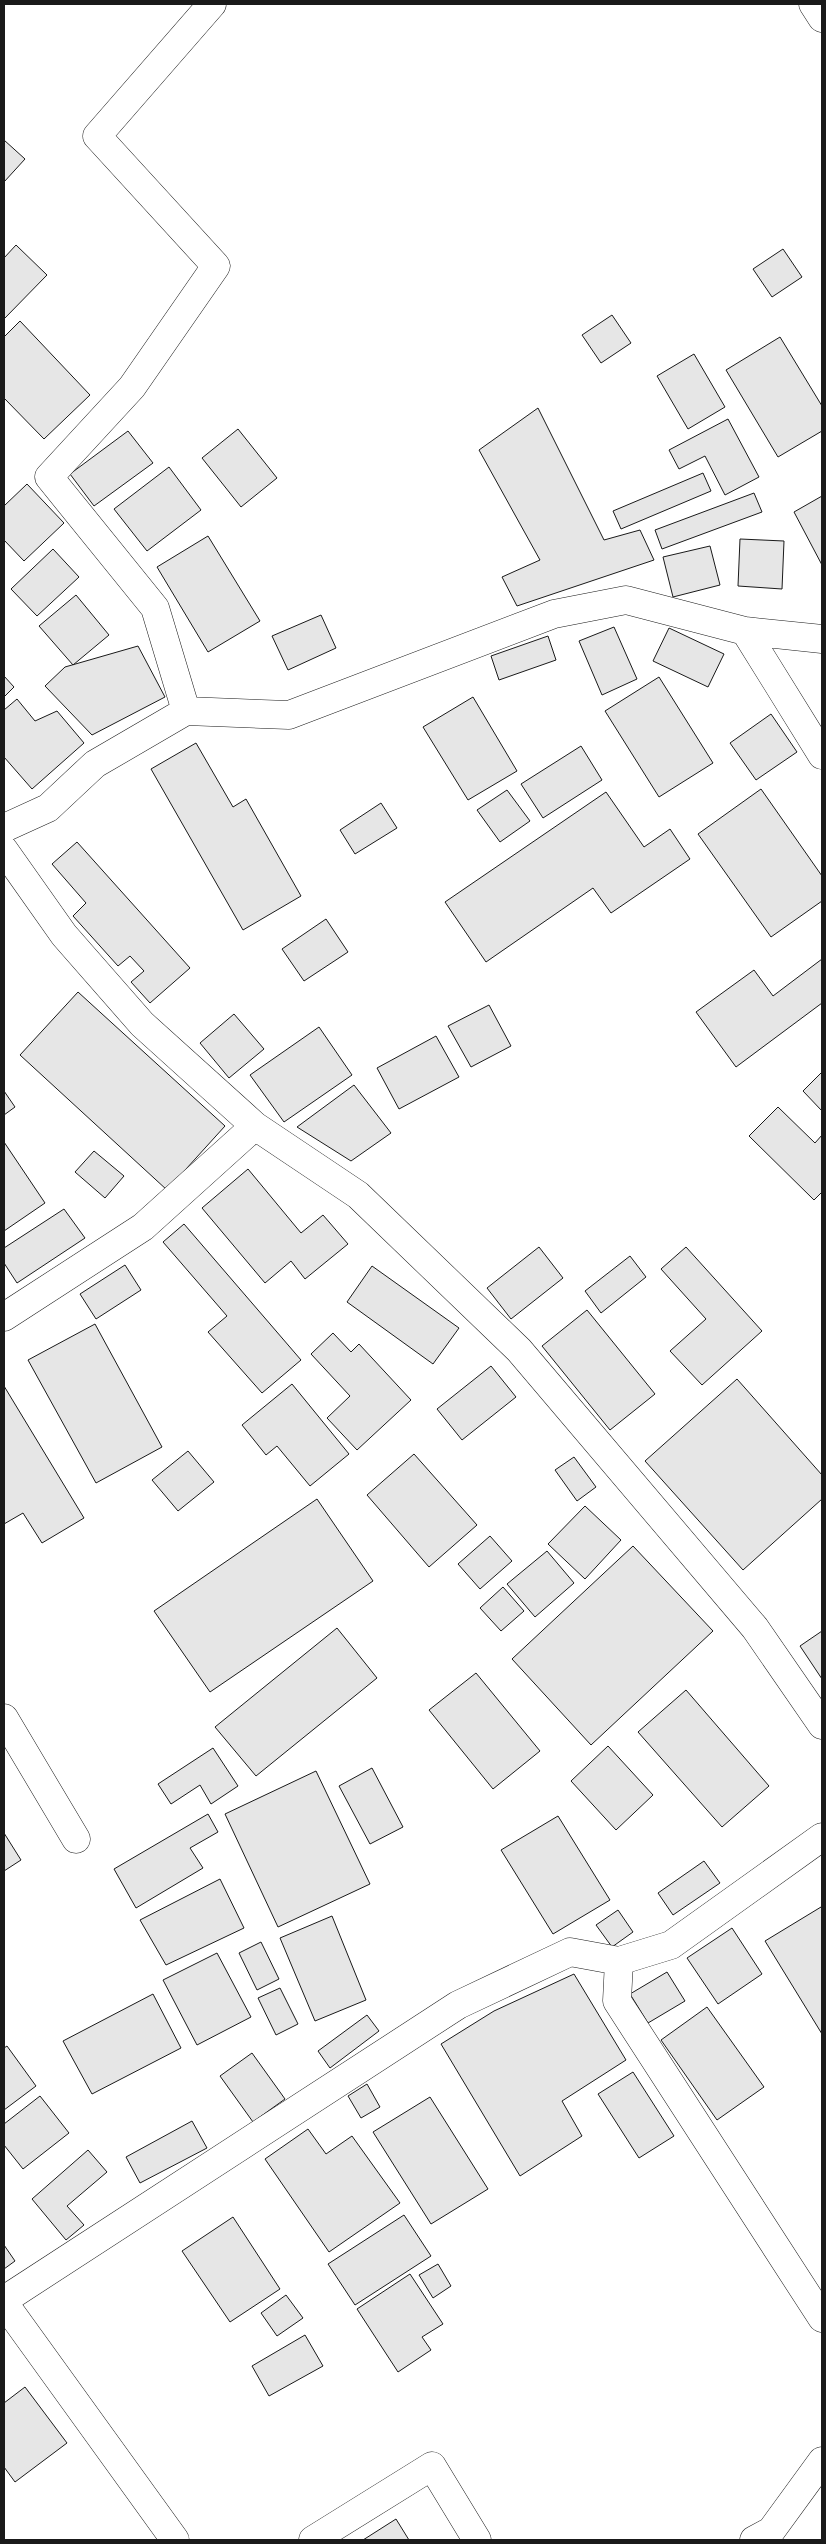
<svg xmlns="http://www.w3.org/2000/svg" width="826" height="2544" viewBox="0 0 826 2544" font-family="Ubuntu,sans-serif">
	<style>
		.building { fill: #e6e6e6; stroke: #1a1a1a }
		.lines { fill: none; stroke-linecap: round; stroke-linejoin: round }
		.minor-casing { stroke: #1a1a1a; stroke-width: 29 }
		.minor { stroke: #fff; stroke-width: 28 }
	</style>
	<rect width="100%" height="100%" fill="#fff"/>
	<path class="building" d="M4,140L25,159L4,182Z
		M16,245L47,275L4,319V258Z
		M783,249L802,277L772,297L753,269Z
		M612,315L631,343L601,363L582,335Z
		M20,321L90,395L44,439L4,398V337Z
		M780,337L822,406V431L778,457L726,370Z
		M694,354L725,407L688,429L657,376Z
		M538,408L604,540L640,530L654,560L517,606L502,577L540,560L479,450Z
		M728,419L759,477L725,495L705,456L679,469L669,450Z
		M238,429L277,478L241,507L202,458Z
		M128,431L153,463L94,506L70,474Z
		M169,467L201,510L147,551L114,509Z
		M703,473L711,491L621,529L613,511Z
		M27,484L64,523L24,561L4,540V506Z
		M754,493L762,512L662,549L655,530Z
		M822,496V565L794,512Z
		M208,536L260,621L208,652L157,567Z
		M740,539L784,541L782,589L738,586Z
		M710,546L720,585L673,597L663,557Z
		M53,549L79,577L37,616L11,589Z
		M76,595L109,635L73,665L39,626Z
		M321,615L336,648L288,670L272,636Z
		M614,627L637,679L602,695L579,641Z
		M669,628L724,654L708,687L653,661Z
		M548,636L556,660L499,680L491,656Z
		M138,646L165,697L92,735L45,686L65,667Z
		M4,676L14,687L4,697Z
		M659,677L713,763L659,797L605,711Z
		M473,697L517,771L468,800L423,727Z
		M17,699L35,721L57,711L84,743L32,789L4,757V710Z
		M771,714L797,752L756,780L730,743Z
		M196,743L233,807L246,799L301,896L243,930L151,769Z
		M581,746L602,780L543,818L521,784Z
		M761,789L822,876V901L771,937L698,834Z
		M507,790L530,821L500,842L477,810Z
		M606,792L644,847L670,829L690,859L611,913L593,888L486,962L445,902Z
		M381,803L397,828L355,854L340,830Z
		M77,842L190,968L150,1003L131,982L144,971L130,956L118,966L73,916L86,903L52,864Z
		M326,919L348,952L304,981L282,949Z
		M822,959V1003L736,1067L696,1012L754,970L773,996Z
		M78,992L225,1126L167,1190L20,1055Z
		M489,1005L511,1046L471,1067L448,1026Z
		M234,1014L264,1049L229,1078L200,1043Z
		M319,1027L352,1075L284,1122L250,1075Z
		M436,1036L459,1077L399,1109L377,1068Z
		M822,1072V1111L803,1091Z
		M354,1085L391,1133L351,1161L297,1127Z
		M4,1091L15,1107L4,1115Z
		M778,1107L815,1143L822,1135V1192L814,1200L749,1136Z
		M4,1142L45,1203L4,1231Z
		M94,1151L124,1176L105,1198L75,1172Z
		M248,1169L301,1233L323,1215L348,1244L305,1279L291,1261L265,1283L202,1208Z
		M64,1209L85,1238L17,1283L4,1263V1248Z
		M184,1224L301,1360L262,1393L208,1332L227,1316L163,1242Z
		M539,1247L563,1278L511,1319L487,1288Z
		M686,1247L762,1331L702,1385L670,1351L706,1319L661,1269Z
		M630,1256L646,1277L601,1313L585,1291Z
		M125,1265L141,1290L96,1319L80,1294Z
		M372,1266L459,1328L433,1364L347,1302Z
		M587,1310L655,1394L610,1430L542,1346Z
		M95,1324L162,1447L96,1483L28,1360Z
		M333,1333L351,1352L359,1344L411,1400L357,1450L327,1418L350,1396L311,1354Z
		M491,1366L516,1397L462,1440L437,1409Z
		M737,1379L822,1475V1499L743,1570L645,1461Z
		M292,1384L349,1454L310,1486L277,1446L266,1455L242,1425Z
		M4,1386L84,1518L42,1543L23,1513L4,1524Z
		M188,1451L214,1482L178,1511L152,1480Z
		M414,1454L477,1525L429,1567L367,1495Z
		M574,1457L596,1487L577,1501L555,1470Z
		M317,1499L373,1581L210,1692L154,1611Z
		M585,1506L621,1540L585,1579L548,1544Z
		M490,1536L512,1561L480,1589L458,1564Z
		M633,1546L713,1631L591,1745L512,1659Z
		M547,1551L574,1583L535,1617L507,1584Z
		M503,1587L524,1611L501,1631L480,1608Z
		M337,1628L377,1678L256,1776L215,1727Z
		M822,1631V1679L800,1646Z
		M476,1673L540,1751L493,1789L429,1710Z
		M686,1690L769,1786L722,1827L638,1732Z
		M608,1746L653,1795L616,1830L571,1781Z
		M213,1748L238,1786L211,1804L200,1785L171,1804L158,1784Z
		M372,1768L403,1827L370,1844L339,1786Z
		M316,1771L370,1884L278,1927L225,1814Z
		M208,1814L218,1832L190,1848L203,1868L136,1908L114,1869Z
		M558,1816L610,1900L553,1934L501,1850Z
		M4,1833L21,1860L4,1871Z
		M704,1861L720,1883L673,1915L658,1893Z
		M220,1879L244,1928L166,1965L140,1920Z
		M821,1907L822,1910V2034L765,1941Z
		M618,1910L633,1932L612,1947L596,1925Z
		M332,1916L366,2000L315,2021L280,1938Z
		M732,1928L762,1974L718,2004L687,1958Z
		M261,1942L279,1979L257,1990L239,1953Z
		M217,1953L251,2017L197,2045L163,1980Z
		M667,1972L685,2001L648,2023L630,1994Z
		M574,1974L626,2060L562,2101L582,2136L520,2176L441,2044L494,2011Z
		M280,1988L298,2024L276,2035L258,1998Z
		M153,1994L181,2048L92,2094L63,2041Z
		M707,2007L764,2087L717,2120L661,2040Z
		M367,2015L379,2031L330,2068L318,2051Z
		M7,2046L36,2086L4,2110V2048Z
		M252,2053L285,2099L253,2122L220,2076Z
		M633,2072L674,2136L639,2158L598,2094Z
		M367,2084L380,2107L361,2118L348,2096Z
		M40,2096L69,2133L23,2169L4,2145V2124Z
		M430,2097L488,2189L431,2224L373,2132Z
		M192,2121L207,2148L140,2183L126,2157Z
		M308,2129L326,2154L352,2136L400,2203L329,2252L265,2159Z
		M88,2150L107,2172L67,2206L84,2225L66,2240L32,2199Z
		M404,2215L431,2256L355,2305L328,2264Z
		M233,2217L280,2289L230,2322L182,2251Z
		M4,2245L15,2261L4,2269Z
		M438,2264L451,2286L433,2298L419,2275Z
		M410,2274L443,2324L422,2337L431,2350L398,2372L357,2309Z
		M286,2295L303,2318L277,2336L261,2313Z
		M305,2335L323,2366L269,2396L252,2366Z
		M25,2387L67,2443L15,2482L4,2467V2403Z
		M396,2519L409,2540H363Z"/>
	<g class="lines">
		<g class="minor-casing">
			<path id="minor" d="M813,4L822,18
				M745,631L822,755
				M186,711L155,608L49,477L132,387L216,266L97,136L212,4
				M4,828L48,808L95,764L186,711L289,715L554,614L626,600L745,631L822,639
				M4,850L64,935L142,1024L255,1126L358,1195L519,1350L755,1628L822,1725
				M4,1317L143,1227L255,1126
				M4,1718L76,1839
				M619,1961L617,2001L822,2318
				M4,2300L458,2005L570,1952L619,1961L671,1945L822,1837
				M4,2303L175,2540
				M313,2540L432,2466L477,2540
				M754,2540L771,2531L822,2461"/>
		</g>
		<use href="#minor" class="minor"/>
	</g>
	<rect width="826" height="2544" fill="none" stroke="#1a1a1a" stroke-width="10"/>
</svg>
